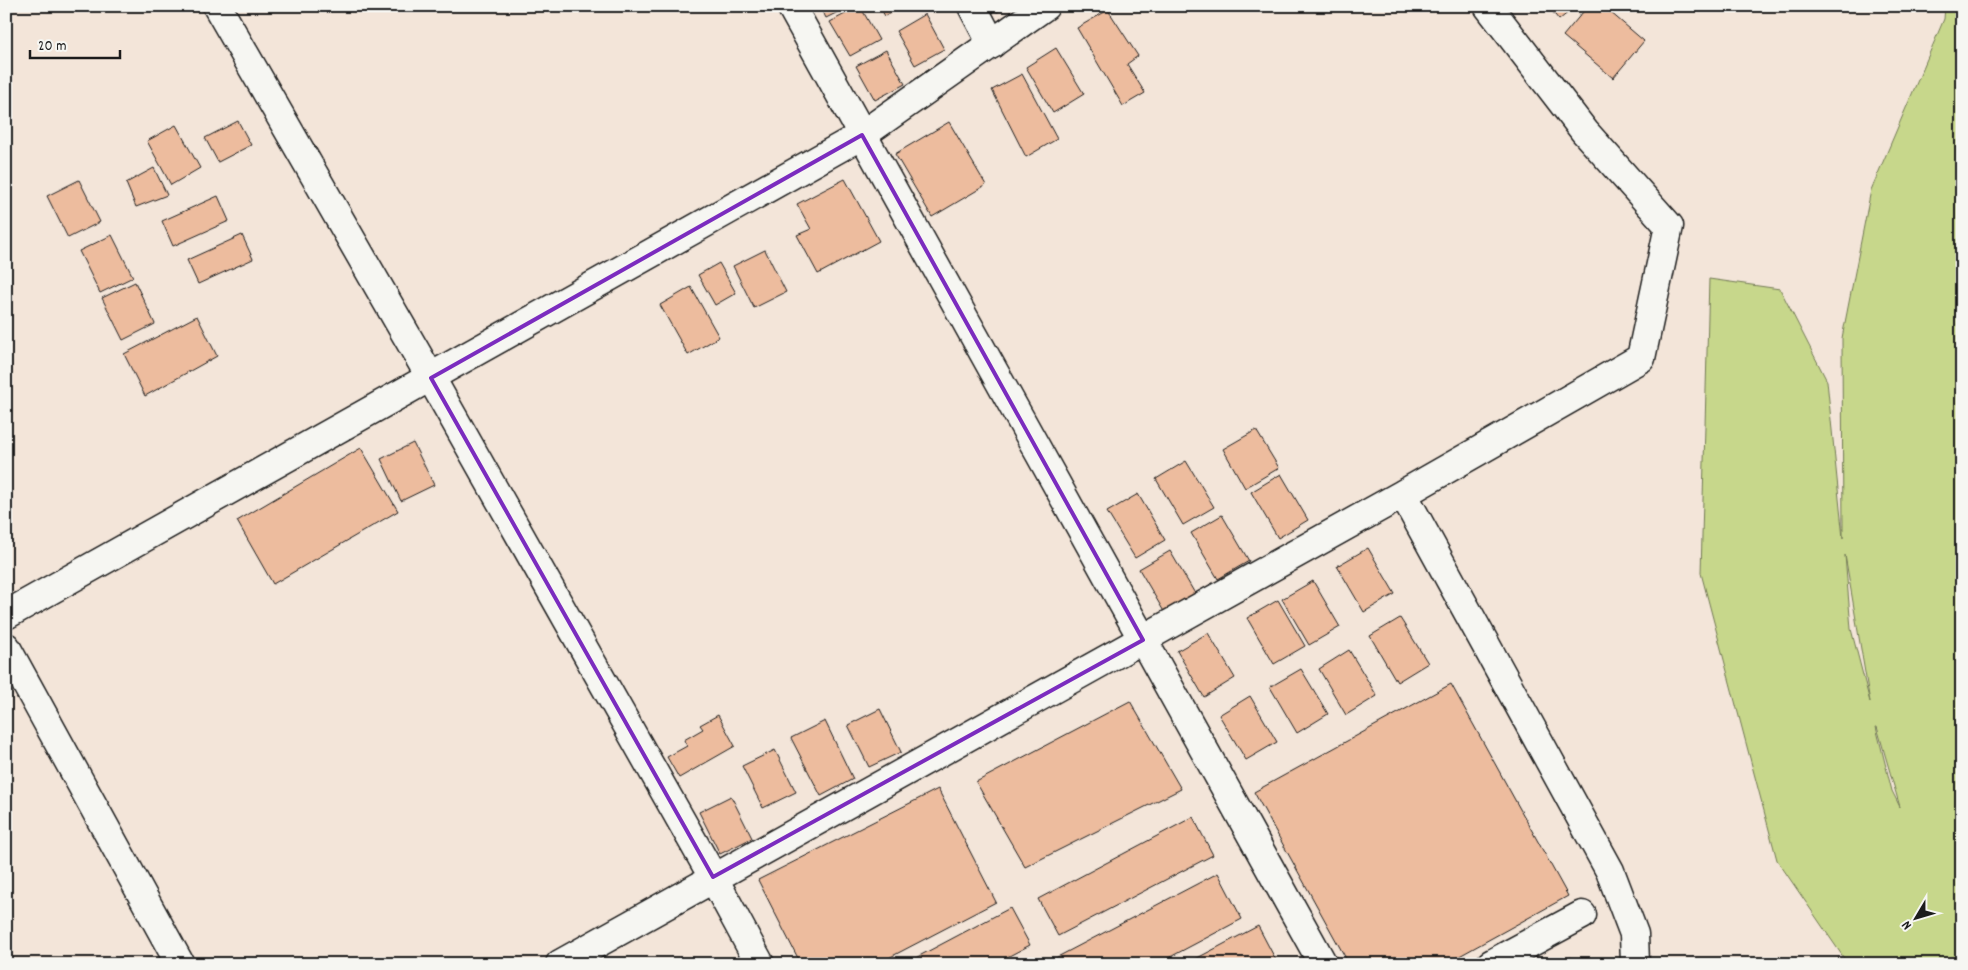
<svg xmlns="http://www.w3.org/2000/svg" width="1968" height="970" viewBox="0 0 1968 970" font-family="Dekko,sans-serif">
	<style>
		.green { fill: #c7d78b; stroke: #727a54; fill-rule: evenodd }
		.building { fill: #edbc9e; stroke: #1c1c1c }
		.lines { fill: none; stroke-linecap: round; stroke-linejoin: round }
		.minor-casing { stroke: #1c1c1c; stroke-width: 31 }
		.tertiary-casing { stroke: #1c1c1c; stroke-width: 31 }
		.minor { stroke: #f6f6f2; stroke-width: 28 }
		.tertiary { stroke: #f6f6f2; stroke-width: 28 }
		.marked { fill: none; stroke: #7b2cbf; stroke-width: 4; stroke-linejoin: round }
	</style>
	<rect width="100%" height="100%" fill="#f3e5d9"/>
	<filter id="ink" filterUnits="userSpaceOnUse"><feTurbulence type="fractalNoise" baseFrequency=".02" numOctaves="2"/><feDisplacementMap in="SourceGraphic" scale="10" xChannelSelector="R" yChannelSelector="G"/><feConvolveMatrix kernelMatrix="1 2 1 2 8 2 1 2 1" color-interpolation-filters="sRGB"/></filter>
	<g filter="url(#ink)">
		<path class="green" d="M1945,6H1962V964H1848L1777,860L1701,573L1709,279L1780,289L1827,381L1843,538L1842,338L1871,190L1944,19ZM1845,555L1870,702L1851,629ZM1876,727H1877L1900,807L1892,791Z"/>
		<path class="building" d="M820,6H850L826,18Z
			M860,6L879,40L850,56L830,22Z
			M879,6H903L885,16Z
			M994,6H1008L997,12Z
			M1548,6H1576L1559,20Z
			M1588,6H1603L1644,41L1613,78L1563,36Z
			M1108,10L1138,56L1127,64L1145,93L1123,106L1077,28Z
			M925,14L944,49L915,65L896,31Z
			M1056,48L1084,94L1053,113L1026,67Z
			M886,50L905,84L875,100L856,66Z
			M1022,74L1057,139L1026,157L992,90Z
			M238,121L251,145L218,162L205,138Z
			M949,122L986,185L932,217L895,154Z
			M176,125L200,168L171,185L147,141Z
			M154,168L167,195L136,207L126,183Z
			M845,179L879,241L818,274L797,235L811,229L797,204Z
			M79,180L100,222L68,238L47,196Z
			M218,196L229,221L173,246L162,221Z
			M112,235L133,277L100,293L79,251Z
			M242,235L253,259L198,284L187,260Z
			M765,250L786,292L754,308L733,266Z
			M719,263L736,293L715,305L698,275Z
			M135,282L155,324L123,340L102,298Z
			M691,287L719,337L688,355L660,305Z
			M197,316L217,356L145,396L124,354Z
			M1256,430L1279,468L1245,488L1223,449Z
			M413,443L434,485L401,501L381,459Z
			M361,448L398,511L273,584L237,521Z
			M1186,461L1214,507L1183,525L1156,479Z
			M1281,474L1308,520L1278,538L1251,492Z
			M1138,494L1165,540L1135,558L1107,512Z
			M1222,515L1249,561L1218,579L1191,533Z
			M1368,548L1395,594L1364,612L1337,566Z
			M1170,551L1197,597L1166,615L1139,569Z
			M1313,581L1340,627L1309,645L1282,599Z
			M1278,600L1305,646L1274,664L1247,618Z
			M1400,618L1428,663L1397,682L1370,636Z
			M1208,633L1235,678L1204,697L1177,651Z
			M1349,650L1377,696L1346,715L1319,669Z
			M1301,669L1328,714L1297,733L1270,687Z
			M1451,684L1568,896L1445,964H1349L1254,792Z
			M1250,696L1277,742L1246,760L1219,715Z
			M1130,701L1181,789L1025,867L976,782Z
			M880,709L901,752L869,767L848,725Z
			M718,715L735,746L679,778L667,757L687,746L684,740L703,729L700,725Z
			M825,721L853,779L821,796L791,738Z
			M775,750L796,792L763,808L742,766Z
			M938,789L996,902L877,964H801L758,880Z
			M731,796L752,838L720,854L699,812Z
			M1193,817L1213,855L1058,936L1038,899Z
			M1218,873L1242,919L1157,964H1044Z
			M1010,908L1030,945L994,964H904Z
			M1258,926L1278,964H1186Z
			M1571,957L1574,964H1557Z"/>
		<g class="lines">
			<g class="minor-casing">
				<path id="minor" d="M217,6L431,378L713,877L760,964
					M791,6L1323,964
					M972,6L992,44
					M1488,6L1585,132L1669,226L1641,358L1403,494L1610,871L1634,934L1635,964
					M6,647L180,964
					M560,964C840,805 1123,652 1403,494
					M1491,964L1582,915"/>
			</g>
			<g class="tertiary-casing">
				<path id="tertiary" d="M6,615L862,135L1045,6"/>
			</g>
			<use href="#minor" class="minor"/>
			<use href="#tertiary" class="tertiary"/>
		</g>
	</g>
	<path class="marked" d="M862,135L1143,640L713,877L431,378Z"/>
	<rect width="1968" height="970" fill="none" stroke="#f6f6f2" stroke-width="25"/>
	<rect x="12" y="12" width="1943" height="945" fill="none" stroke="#1c1c1c" stroke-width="2" filter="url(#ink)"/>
	<g transform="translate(1916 918) rotate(232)" stroke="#f6f6f2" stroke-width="4" paint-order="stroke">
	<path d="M0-4L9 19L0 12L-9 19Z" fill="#1c1c1c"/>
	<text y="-8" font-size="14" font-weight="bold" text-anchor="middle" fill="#1c1c1c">N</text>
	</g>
	<path d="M30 50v8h90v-8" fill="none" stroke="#1c1c1c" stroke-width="2.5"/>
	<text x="38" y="50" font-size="15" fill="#1c1c1c" stroke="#f6f6f2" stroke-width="4" paint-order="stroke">20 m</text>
</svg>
